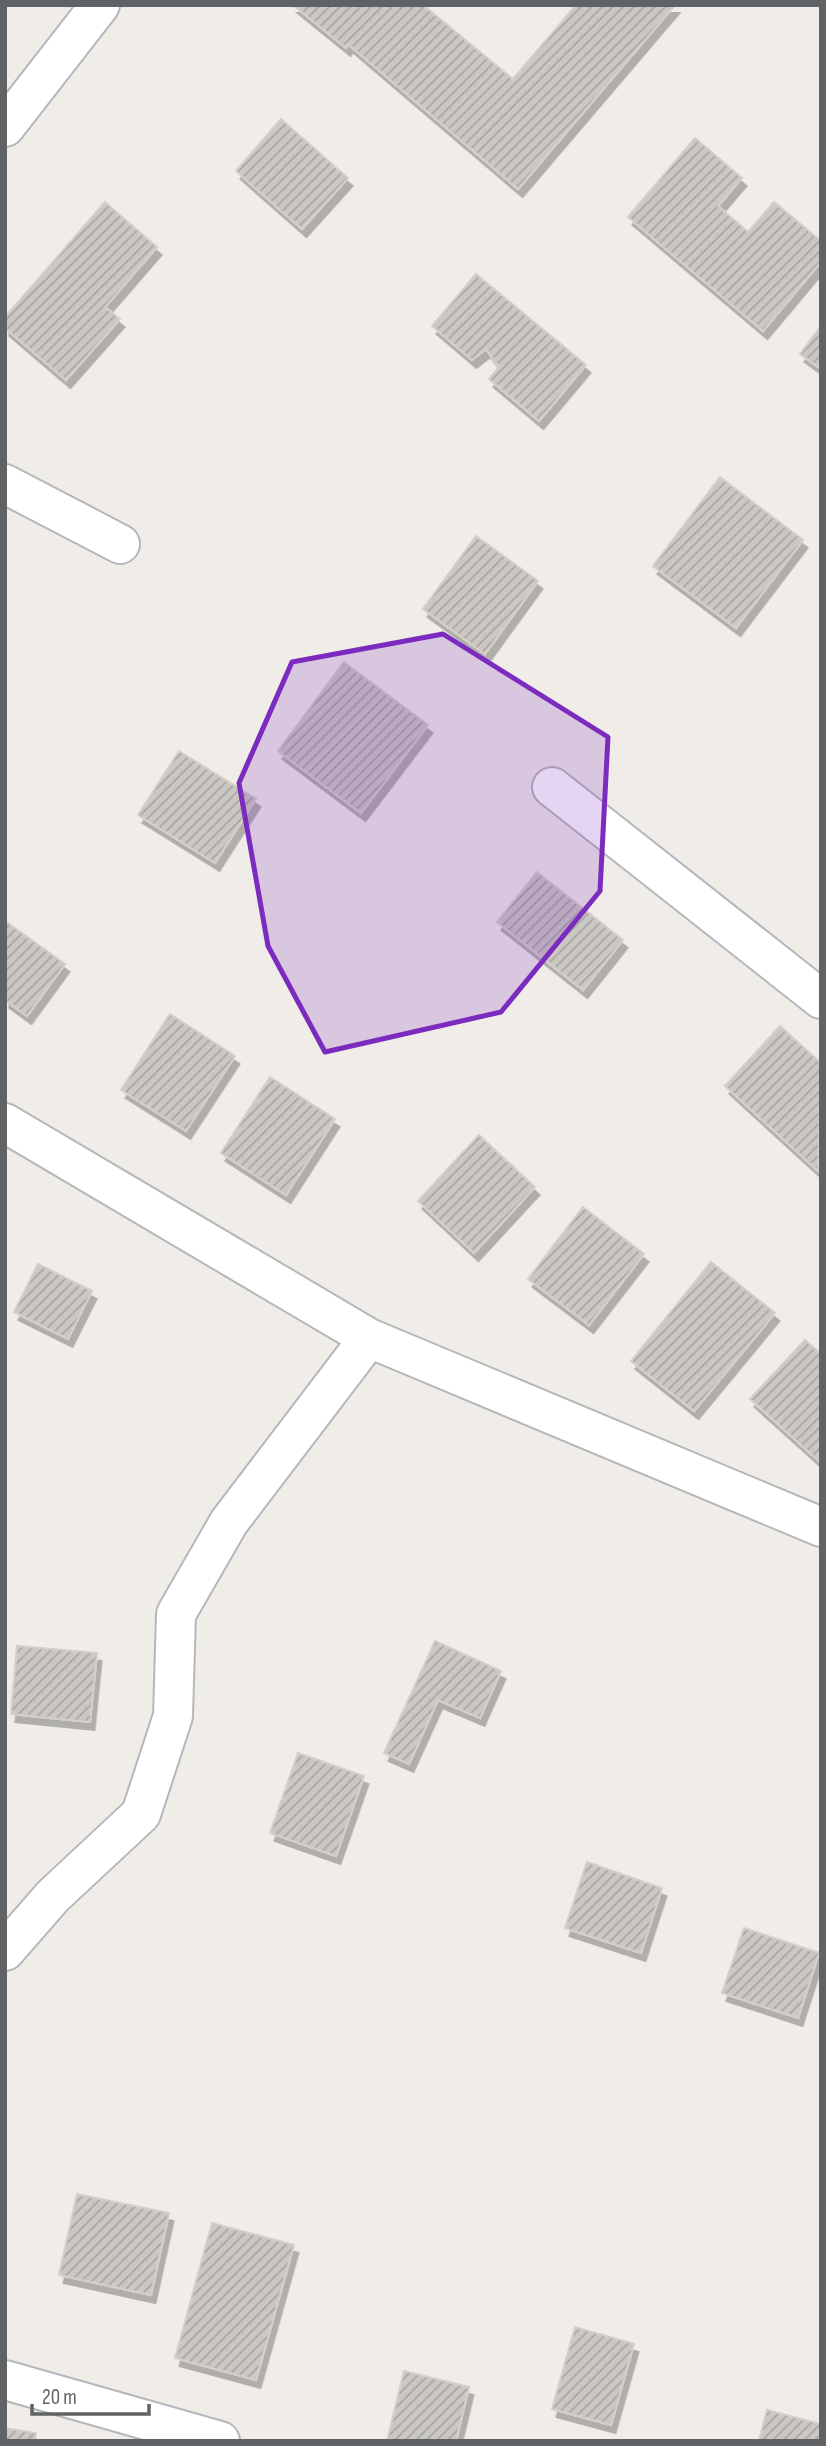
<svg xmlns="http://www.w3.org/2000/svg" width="826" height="2446" viewBox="0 0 826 2446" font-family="'Sofia Sans Condensed',sans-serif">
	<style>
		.building { fill: url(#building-hatch); stroke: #d4cfc6; stroke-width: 2; filter: url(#shadow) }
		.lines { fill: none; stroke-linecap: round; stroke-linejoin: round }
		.minor-casing { stroke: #b4b8bb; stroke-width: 42 }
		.minor { stroke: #fff; stroke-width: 38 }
		.marked { fill: #7b2cbf; fill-opacity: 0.2; stroke: #7b2cbf; stroke-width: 5; stroke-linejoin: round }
	</style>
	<defs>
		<pattern id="building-hatch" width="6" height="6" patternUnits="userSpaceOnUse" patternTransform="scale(1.75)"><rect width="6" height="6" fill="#cbc8c4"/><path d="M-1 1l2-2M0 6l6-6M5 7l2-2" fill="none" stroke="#a8a6a3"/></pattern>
		<filter id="shadow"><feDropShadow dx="4.5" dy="8" stdDeviation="0" flood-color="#0004"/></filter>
	</defs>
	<rect width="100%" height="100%" fill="#f0ede8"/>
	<path class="building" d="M293,5H423L513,79L576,5H675L518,189L348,44L346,48Z
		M281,119L348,178L302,229L236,171Z
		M695,138L742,178L718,206L748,232L774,202L821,241V262L763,331L628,217Z
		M105,202L157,247L105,307L120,319L66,380L5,328V317Z
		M476,274L586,365L539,421L489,379L499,367L486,349L472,360L432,326Z
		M821,326V369L800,354Z
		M720,477L803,540L736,628L653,566Z
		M476,536L538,581L485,654L423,609Z
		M344,662L428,725L361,813L278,751Z
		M179,751L256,799L215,863L138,815Z
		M537,872L623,940L583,990L497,922Z
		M5,921L65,964L27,1016L5,1000Z
		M170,1014L235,1056L186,1131L121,1090Z
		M780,1026L821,1063L818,1171L725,1086Z
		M270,1077L335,1119L286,1195L221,1153Z
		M479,1135L535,1187L474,1253L418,1201Z
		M583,1207L644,1254L589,1325L528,1279Z
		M711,1262L775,1313L694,1411L631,1361Z
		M38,1264L92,1291L68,1339L14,1312Z
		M805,1340L821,1354V1463L750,1399Z
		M435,1641L501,1671L480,1718L438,1700L409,1764L384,1753Z
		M17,1646L97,1653L90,1722L11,1714Z
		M298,1753L364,1776L336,1856L270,1833Z
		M587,1862L662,1888L641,1953L565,1928Z
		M744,1928L819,1953L798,2018L722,1993Z
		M77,2194L169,2213L151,2295L59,2275Z
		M212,2223L294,2245L256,2380L175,2358Z
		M575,2327L634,2344L611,2425L552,2409Z
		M404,2371L469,2387L456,2441H387Z
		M767,2410L821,2424V2441H759Z
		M5,2428L36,2433L35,2441H5Z"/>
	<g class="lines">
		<g class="minor-casing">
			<path id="minor" d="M5,127L100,5
				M5,484L120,544
				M552,787L821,999
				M5,1123L369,1338L821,1527
				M5,1951L53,1896L141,1814L173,1716L176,1614L229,1522L369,1338
				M5,2380L220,2441"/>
		</g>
		<use href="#minor" class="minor"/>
	</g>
	<path class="marked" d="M443,634L608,737L600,891L501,1012L325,1052L268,946L239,783L292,662Z"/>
	<rect width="826" height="2446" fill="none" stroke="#5f6366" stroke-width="14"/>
	<path d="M32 2404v10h117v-10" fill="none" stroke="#5f6366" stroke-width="3.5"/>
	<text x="42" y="2404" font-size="21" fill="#5f6366" stroke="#ffffff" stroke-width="5" paint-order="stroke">20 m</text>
</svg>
